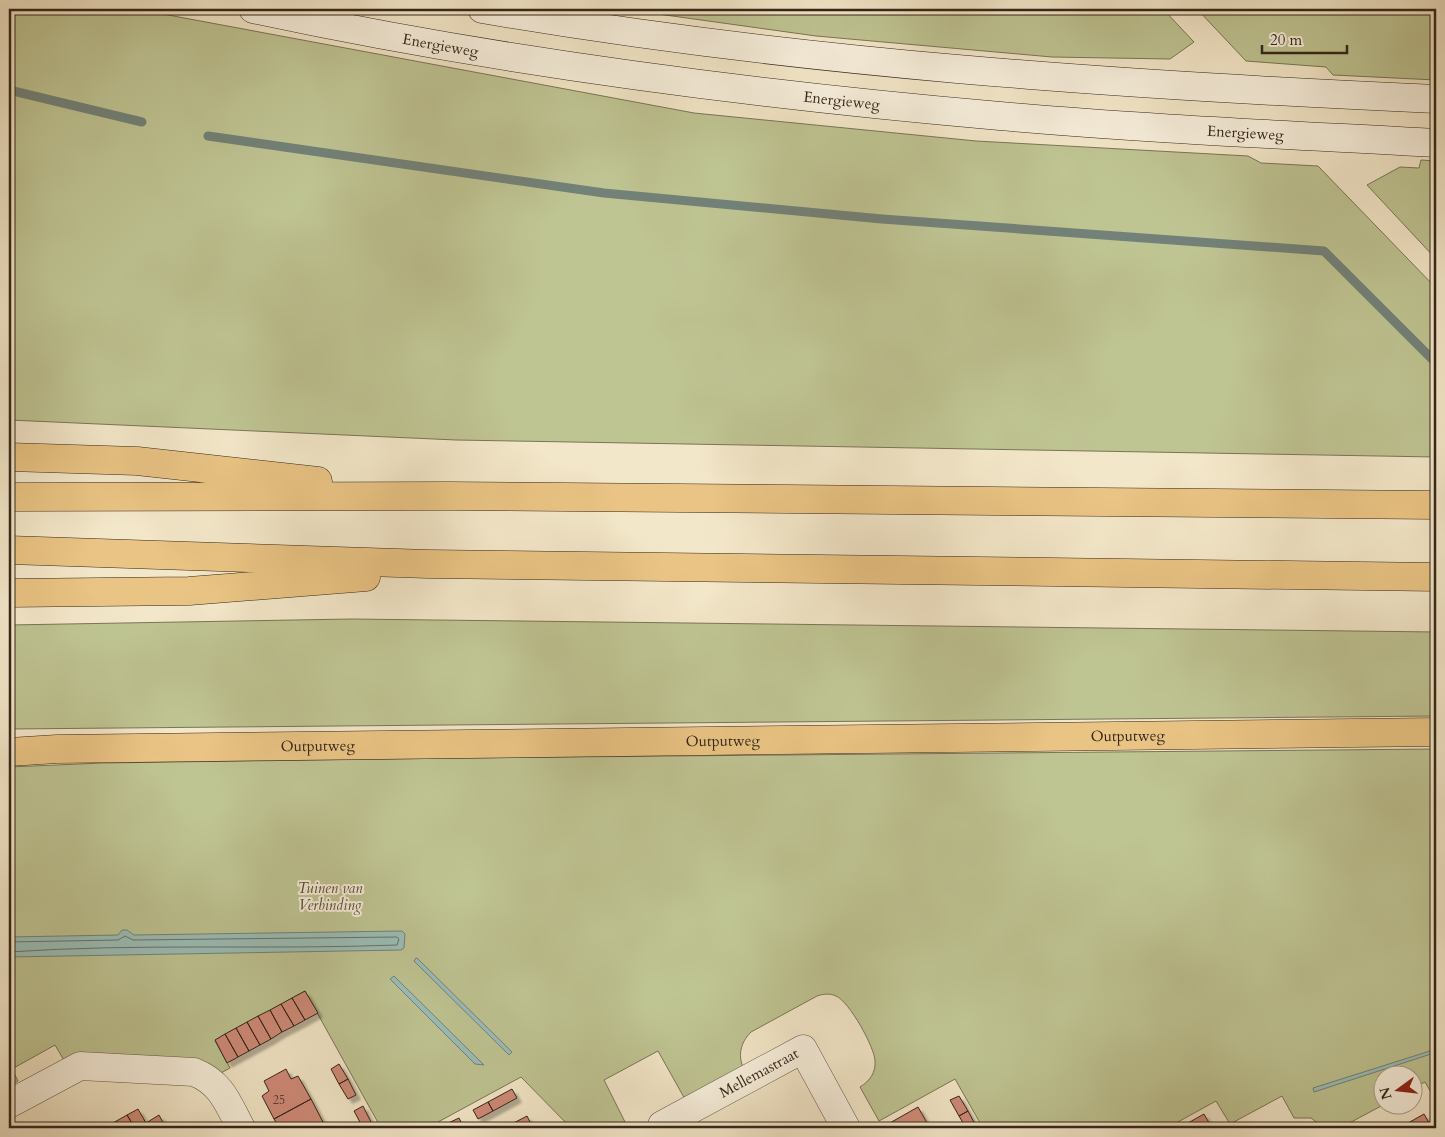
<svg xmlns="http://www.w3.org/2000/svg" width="1445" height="1137" viewBox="0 0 1445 1137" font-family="Cardo,serif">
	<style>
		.green { fill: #bfc493; stroke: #7a7556 }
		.water { fill: #9bbfb9; stroke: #728279 }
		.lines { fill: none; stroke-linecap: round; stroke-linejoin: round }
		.shore { stroke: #687269; stroke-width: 1 }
		.stream { stroke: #728279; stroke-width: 9 }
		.building { fill: #cf8b79; stroke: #342619; filter: url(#shadow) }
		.minor-casing { stroke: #645645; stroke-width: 29 }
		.secondary-casing { stroke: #342619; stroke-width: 29 }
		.primary-casing { stroke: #342619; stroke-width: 29 }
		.motorway-casing { stroke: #342619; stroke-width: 29 }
		.minor { stroke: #f7efdc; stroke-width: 28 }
		.secondary { stroke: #f7efdc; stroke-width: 28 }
		.primary { stroke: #eac484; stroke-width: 28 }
		.motorway { stroke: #eac484; stroke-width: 28 }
		.labels { text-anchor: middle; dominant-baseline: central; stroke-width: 4; stroke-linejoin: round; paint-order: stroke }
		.number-label { font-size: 12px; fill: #5b3f31 }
		.street-label { font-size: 15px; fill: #342619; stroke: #f7efdc }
		.park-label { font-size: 15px; font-style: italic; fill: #574e38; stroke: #f7efdc }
	</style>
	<defs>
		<filter id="shadow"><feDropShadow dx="4.5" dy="4.5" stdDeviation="1" flood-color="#0004"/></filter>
	</defs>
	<rect width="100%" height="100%" fill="#f3e7c9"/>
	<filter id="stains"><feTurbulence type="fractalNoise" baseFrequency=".004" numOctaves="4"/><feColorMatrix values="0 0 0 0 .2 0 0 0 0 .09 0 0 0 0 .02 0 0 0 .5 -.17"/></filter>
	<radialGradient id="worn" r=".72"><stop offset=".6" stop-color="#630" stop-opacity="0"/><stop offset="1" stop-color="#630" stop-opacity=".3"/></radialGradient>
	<path class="green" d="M9,9H136L694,113L976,141L1248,156L1261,163L1318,166L1436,288V457L456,440L9,420Z
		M622,9H1163L1194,42L1170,59L1052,57L816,36Z
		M1197,9H1436V80L1333,75L1326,67L1246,61Z
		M1421,160L1436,161V259L1367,185L1400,167L1419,168Z
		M352,619L1436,632V716L9,729V625Z
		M1436,749V1101L1425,1082L1413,1088L1412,1074H1382L1383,1105L1340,1128H1324L1311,1118H1294L1282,1096L1230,1124L1216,1101L1167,1128H983L955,1079L879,1121L860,1087C870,1081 876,1072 875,1061C875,1048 849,1001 836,996C830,993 823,994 817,996L751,1032C740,1043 737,1057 745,1071L686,1101L658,1051L604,1080L628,1128H571L521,1077L427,1128H381L305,991L215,1041L230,1068L221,1073L65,1062L55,1045L12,1069L18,1081L9,1086V767L103,763L459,758Z"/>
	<path class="water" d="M122,930H127L134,935L402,931L405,934L404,948L401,950L9,957V937L118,935Z
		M416,958H417L512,1052L509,1055L414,961Z
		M394,976L484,1065L475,1064L390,979Z
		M1430,1051L1431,1054L1314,1092L1313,1088Z"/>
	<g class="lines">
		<path class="shore" d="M9,942L118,940L125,936L133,940L397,937L399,939L397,945C268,950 138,943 9,952"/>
		<path class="stream" d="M9,90L142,122
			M208,136L604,193L882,219L1324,251L1436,363"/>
	</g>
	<path class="building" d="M305,991L318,1013L305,1020L292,998Z
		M292,998L305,1020L294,1026L281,1004Z
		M281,1004L294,1026L282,1032L270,1010Z
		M270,1010L282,1032L271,1039L258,1016Z
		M258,1016L271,1039L260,1045L247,1022Z
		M247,1022L260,1045L249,1051L236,1028Z
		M236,1028L249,1051L238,1057L225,1034Z
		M225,1034L238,1057L227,1063L215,1040Z
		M339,1064L348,1079L339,1084L331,1069Z
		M286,1069L291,1079L298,1076L311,1099L274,1119L262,1096L269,1091L264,1081Z
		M348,1079L356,1095L348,1099L339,1084Z
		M512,1089L517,1098L493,1111L488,1102Z
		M959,1096L968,1111L959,1116L950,1100Z
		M311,1099L323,1122L311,1128H279L274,1119Z
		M488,1102L493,1111L478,1119L473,1110Z
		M363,1106L371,1122L362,1126L354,1111Z
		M918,1107L930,1128H881Z
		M138,1109L146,1123L159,1115L166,1128H135L127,1115Z
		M968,1111L976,1126L972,1128H966L959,1116Z
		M1204,1114L1212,1128H1179Z
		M1424,1114L1432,1128H1402L1401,1127Z
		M127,1115L135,1128H104Z
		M527,1116L533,1128H504Z
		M459,1118L463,1126L444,1128L442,1126Z
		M323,1122L327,1128H311Z
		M371,1122L375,1128H363L362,1126Z"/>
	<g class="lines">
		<g class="minor-casing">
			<g id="minor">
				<path d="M9,1104L80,1066L194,1072C222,1083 228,1104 241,1128"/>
				<path id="s1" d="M662,1125L803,1049L846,1128"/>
			</g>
		</g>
		<g class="secondary-casing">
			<g id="secondary">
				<path id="s2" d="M253,9C499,62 749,94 1000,116C1145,129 1291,135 1436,143"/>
				<path d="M482,9C797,63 1117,85 1436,99"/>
			</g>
		</g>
		<g class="primary-casing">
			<g id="primary">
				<path id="s3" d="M9,752L57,749L1436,732"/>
			</g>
		</g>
		<g class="motorway-casing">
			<path id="motorway" d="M9,457L137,461L318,481
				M9,497L449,496L1436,505
				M9,550L428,564L1436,577
				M9,593L189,591L366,577"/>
		</g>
		<use href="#minor" class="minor"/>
		<use href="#secondary" class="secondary"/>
		<use href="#primary" class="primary"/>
		<use href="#motorway" class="motorway"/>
	</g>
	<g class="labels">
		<g class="number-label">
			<text x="279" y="1100">25</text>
		</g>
		<g class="street-label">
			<text stroke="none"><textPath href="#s2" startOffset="191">Energieweg</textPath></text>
			<text stroke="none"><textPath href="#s2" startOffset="596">Energieweg</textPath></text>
			<text stroke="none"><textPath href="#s2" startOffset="1001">Energieweg</textPath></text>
			<text stroke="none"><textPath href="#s3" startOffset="1119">Outputweg</textPath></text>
			<text stroke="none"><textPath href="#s3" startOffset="714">Outputweg</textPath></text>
			<text stroke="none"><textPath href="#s3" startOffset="309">Outputweg</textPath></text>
			<text stroke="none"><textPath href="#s1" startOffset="110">Mellemastraat</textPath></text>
		</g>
		<g class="park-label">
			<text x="330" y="888">Tuinen van<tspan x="330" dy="17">Verbinding</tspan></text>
		</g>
	</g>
	<rect width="1445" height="1137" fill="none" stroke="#f3e7c9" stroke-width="30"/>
	<rect x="10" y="10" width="1425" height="1117" fill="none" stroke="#342619" stroke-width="2.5"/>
	<rect x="15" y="15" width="1415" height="1107" fill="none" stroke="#342619"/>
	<g transform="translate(1398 1090) rotate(255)"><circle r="24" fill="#f7efdc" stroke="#a99f8e"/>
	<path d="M0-4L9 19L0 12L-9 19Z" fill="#8f2418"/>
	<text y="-8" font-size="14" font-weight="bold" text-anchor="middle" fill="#342619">N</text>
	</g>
	<path d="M1262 45v8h85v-8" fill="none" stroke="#342619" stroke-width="2.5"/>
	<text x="1270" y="45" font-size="15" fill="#342619" stroke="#f7efdc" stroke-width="4" paint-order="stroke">20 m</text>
	<rect width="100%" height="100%" filter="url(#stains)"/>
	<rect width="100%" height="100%" fill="url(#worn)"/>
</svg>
